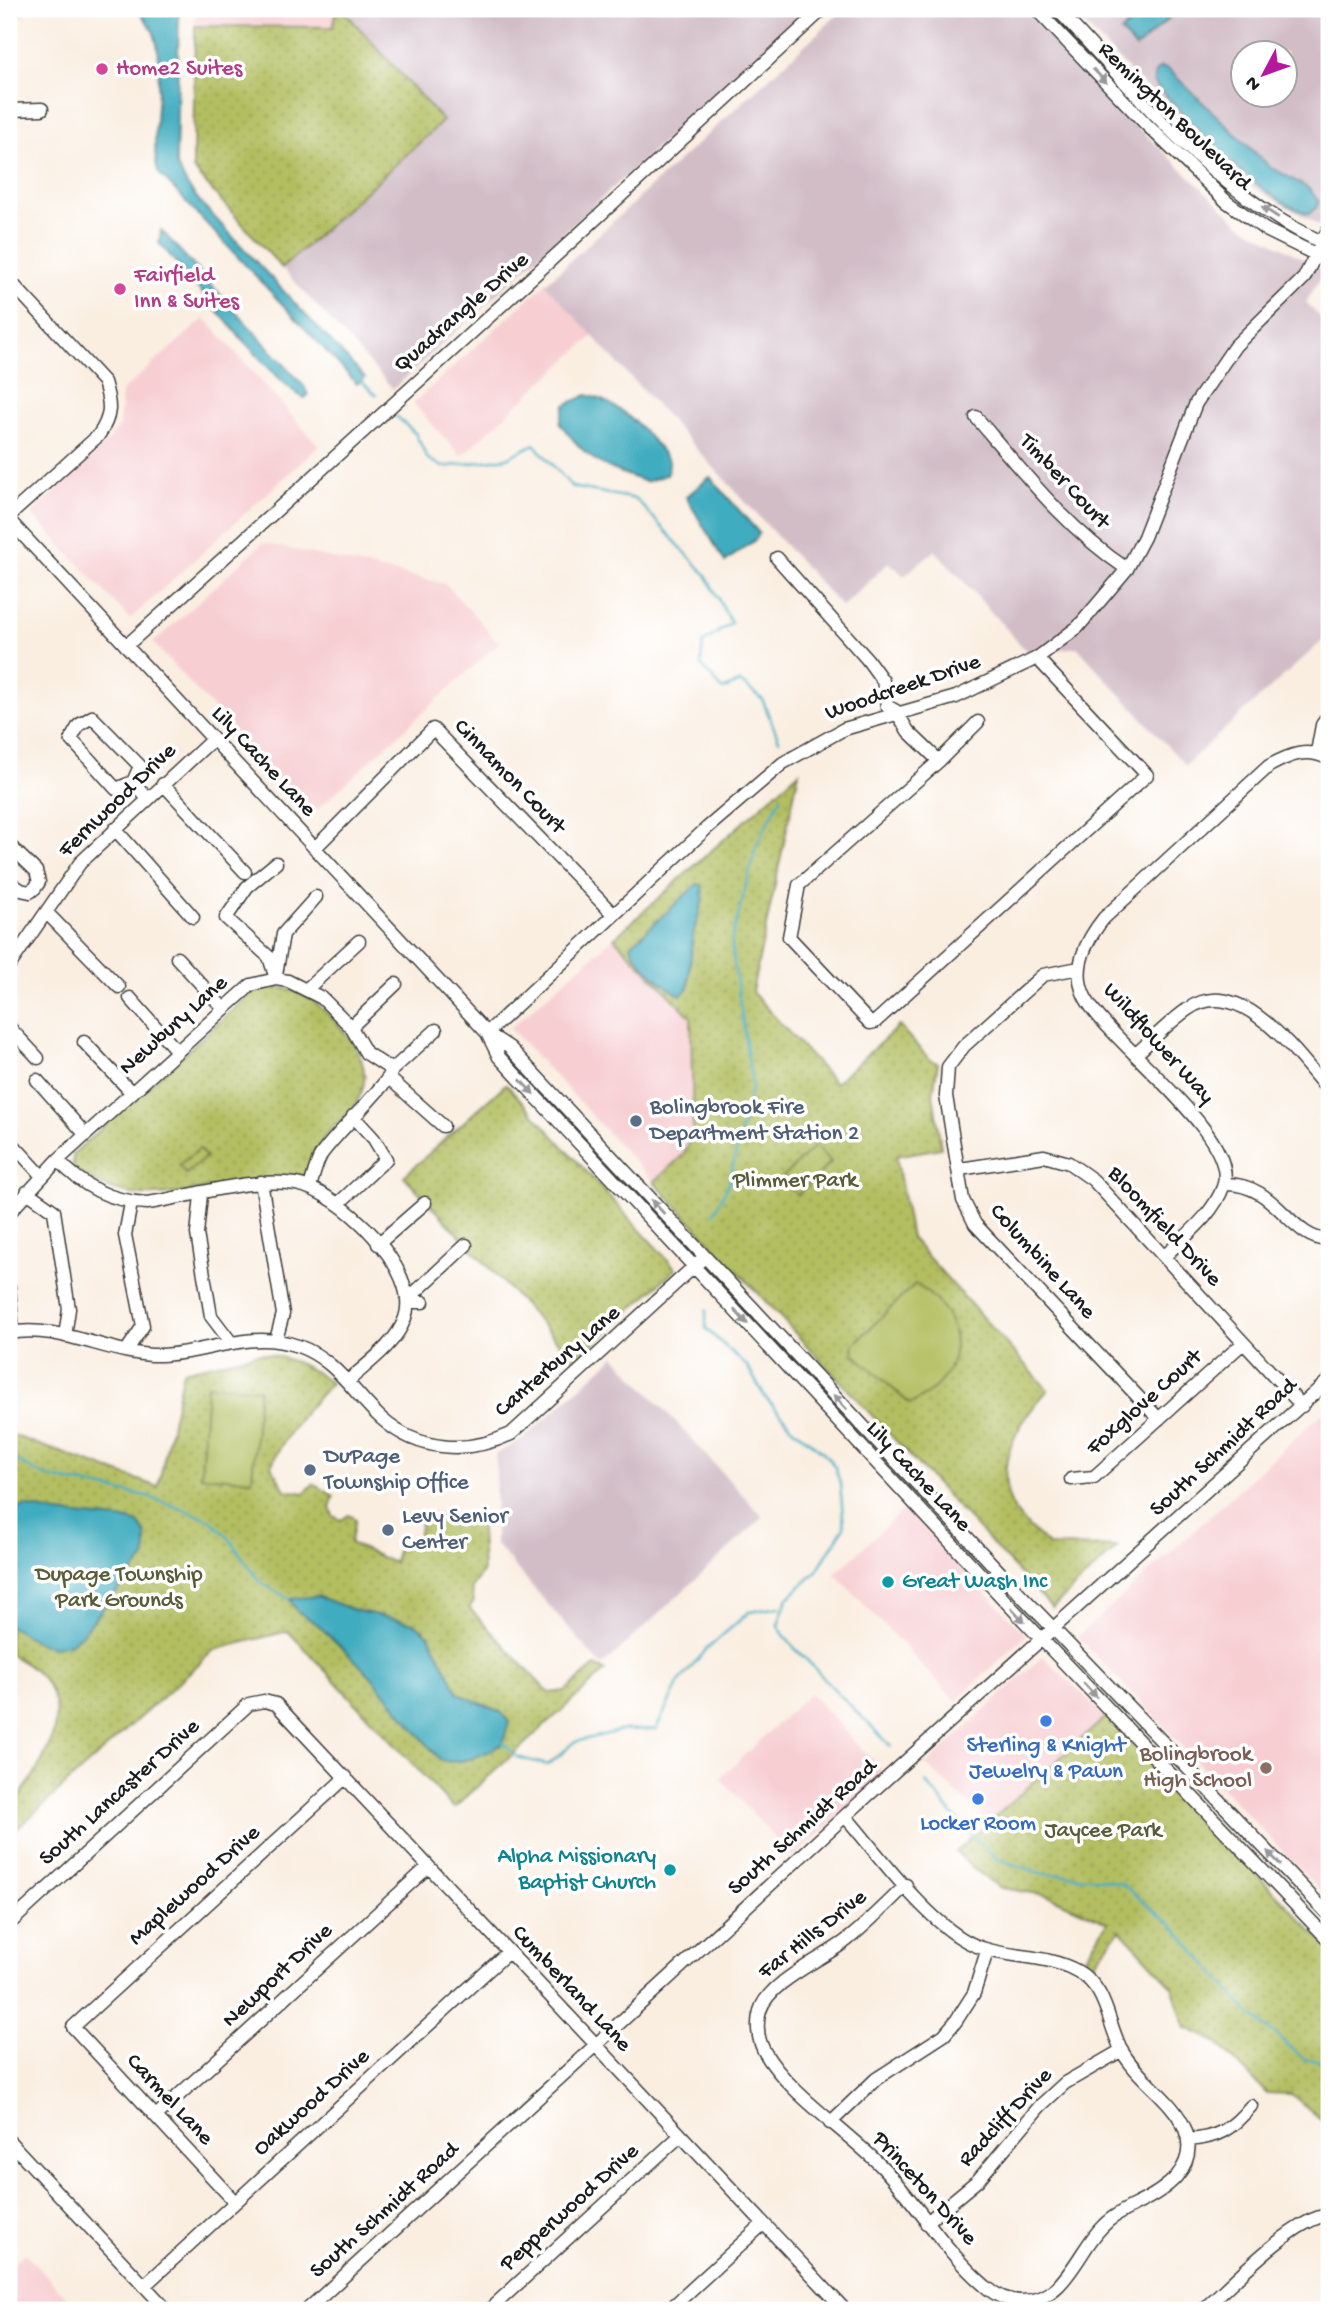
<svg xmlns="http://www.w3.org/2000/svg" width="1338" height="2319" viewBox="0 0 1338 2319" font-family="'Gochi Hand',sans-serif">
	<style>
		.built { fill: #f7cfd3 }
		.industrial { fill: #d2bdc7; fill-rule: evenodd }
		.grass { fill: url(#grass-dots); stroke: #676d3e; stroke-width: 2 }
		.pitch { fill: #b2be60; stroke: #676d3e; stroke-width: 2 }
		.water { fill: #40acbf; stroke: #2e646e; stroke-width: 2 }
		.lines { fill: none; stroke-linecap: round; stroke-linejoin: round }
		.stream { stroke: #40acbf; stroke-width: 2.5 }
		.minor-casing { stroke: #3d3c3a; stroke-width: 15 }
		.minor { stroke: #fff; stroke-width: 12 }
		.oneway { fill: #999 }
		.hotel-dot { fill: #d1479c; stroke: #fff; stroke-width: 2.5 }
		.service-dot { fill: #5c6f8a; stroke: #fff; stroke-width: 2.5 }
		.culture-dot { fill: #0f9aa8; stroke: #fff; stroke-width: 2.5 }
		.shop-dot { fill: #3f7fe0; stroke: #fff; stroke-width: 2.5 }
		.education-dot { fill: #8d6e63; stroke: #fff; stroke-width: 2.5 }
		.labels { text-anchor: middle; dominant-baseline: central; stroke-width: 7; stroke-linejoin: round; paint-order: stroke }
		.hotel-label { font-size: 23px; fill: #b23c85; stroke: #fff; text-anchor: start }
		.street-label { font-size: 23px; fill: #1c1c1c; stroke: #fff }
		.service-label { font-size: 23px; fill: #4e5e75; stroke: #fff; text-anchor: start }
		.park-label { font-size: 23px; fill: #585d37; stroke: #fff }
		.culture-label { font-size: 23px; fill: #0d838f; stroke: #fff; text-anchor: start }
		.shop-label { font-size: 23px; fill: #366cbe; stroke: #fff }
		.education-label { font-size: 23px; fill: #785e54; stroke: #fff; text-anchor: end }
	</style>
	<defs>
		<pattern id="grass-dots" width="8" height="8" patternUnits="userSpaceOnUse" patternTransform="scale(1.75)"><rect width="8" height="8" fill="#b2be60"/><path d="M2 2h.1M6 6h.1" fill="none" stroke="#98a353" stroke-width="1.8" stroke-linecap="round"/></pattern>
	</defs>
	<rect width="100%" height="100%" fill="#fff"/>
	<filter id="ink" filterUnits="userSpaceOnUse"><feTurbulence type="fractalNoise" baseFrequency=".0143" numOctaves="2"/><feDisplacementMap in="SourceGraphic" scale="14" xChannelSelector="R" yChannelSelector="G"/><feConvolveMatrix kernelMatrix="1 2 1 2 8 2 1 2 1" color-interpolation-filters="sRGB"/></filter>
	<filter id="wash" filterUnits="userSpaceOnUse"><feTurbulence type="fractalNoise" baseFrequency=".00686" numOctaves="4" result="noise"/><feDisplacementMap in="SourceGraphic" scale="28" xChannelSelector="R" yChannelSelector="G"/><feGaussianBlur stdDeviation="1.57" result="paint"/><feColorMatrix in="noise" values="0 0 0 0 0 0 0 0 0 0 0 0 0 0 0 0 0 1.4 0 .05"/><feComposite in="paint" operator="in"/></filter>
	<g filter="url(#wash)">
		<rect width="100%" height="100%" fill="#faeee1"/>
		<path class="built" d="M9,9H29L9,28Z
			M195,9H340L335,15L333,27L195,26Z
			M545,284L593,336L461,456L413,403Z
			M205,318L319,446L130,619L32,514L110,439L119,425L122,391Z
			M263,543L446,584L499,643L311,815L153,643Z
			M614,938L691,1017L693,1135L684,1154L654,1182L510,1028Z
			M1329,1407V1900L1078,1637Z
			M905,1508L1026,1635L956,1701L835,1574Z
			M1043,1656L1106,1717L990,1822L926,1765Z
			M810,1693L885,1774L793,1858L720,1778Z
			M25,2253L78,2310H9V2267Z"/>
		<path class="industrial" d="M342,9H808L393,389L282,268L443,121Z
			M844,9H1023L1115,106L1240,224L1325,271L1306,302L1329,327V635L1185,765L1077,647L1029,654L935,550L904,576L889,562L842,607L545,284Z
			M1069,9H1329V231L1233,176ZM1244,52H1286V94H1244Z
			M615,1356L763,1517L602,1666L495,1544L496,1454L523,1439Z"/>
		<path class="grass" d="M342,9L443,121L282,268L193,169L195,26L333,27L335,15Z
			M799,772L752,992L835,1083L899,1026L929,1059L938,1063L933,1093L941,1148L896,1156L911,1238L1048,1390C1018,1422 990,1468 1015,1511C1023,1524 1038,1535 1049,1546L1118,1547L1052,1608L654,1182L684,1154L693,1135L691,1017L614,938Z
			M277,987C302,990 315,1001 332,1018C356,1043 379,1074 353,1107C345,1117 334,1124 327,1134C317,1147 314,1166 303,1177C284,1180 263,1179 244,1182C179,1192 130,1212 73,1168V1154L247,997L261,989Z
			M506,1084L676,1269L575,1360L404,1176Z
			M260,1353C288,1357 309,1366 331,1383C307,1409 285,1433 271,1466L285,1490L305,1493L313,1484L334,1496L330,1507L333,1516L341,1520L349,1515L356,1519L350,1543L394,1563L399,1540L417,1544L422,1514L467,1516L480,1510L483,1571L471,1588L474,1601L469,1608L549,1693L565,1691L595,1666L605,1671L454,1808L288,1631L214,1650L9,1836C9,1830 7,1819 9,1814C14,1801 28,1786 35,1773C66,1722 66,1682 9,1654V1434L158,1487L183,1371Z
			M1106,1717L1329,1949V2115L1321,2119L1291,2094L1266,2093L1218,2043L1185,2027L1172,1986L1120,1930L1088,1970L1081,1965L1107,1922L1046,1895L1001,1888L974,1869L956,1852Z"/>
		<path class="pitch" d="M815,1146L831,1162L797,1195L781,1179Z
			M199,1149L206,1157L186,1174L179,1165Z
			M915,1284C970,1317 968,1377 910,1404L854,1354L853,1345Z
			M207,1385L259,1389L252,1480L201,1476Z"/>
		<path class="water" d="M137,9H179L176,164L187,185L202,204L365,378L357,384L158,172C148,134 168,64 153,31C149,23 142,16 137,9Z
			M1147,9H1179L1136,48L1121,32Z
			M1161,67L1169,70L1269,166L1308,188L1319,201L1317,207L1309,214C1256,198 1192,123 1154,83L1155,72Z
			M161,230L304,386L308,395L305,398C286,395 193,282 173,259L159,243Z
			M587,395C622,403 648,433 669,461L668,474L646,482C602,466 588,462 560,423L565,405Z
			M710,477L759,533L756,539L725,562L686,497Z
			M697,884L702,885L703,899L693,935L688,988L681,995C667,990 633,958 631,945Z
			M25,1506L57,1513L130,1520L139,1523L146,1535V1557L81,1635L69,1644L55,1647L43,1645L9,1626V1537L17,1509Z
			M317,1596L354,1610L414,1623L429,1635L459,1694L501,1712L509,1722L503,1743C486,1754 461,1766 440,1760L370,1675L316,1623L298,1612L289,1599Z"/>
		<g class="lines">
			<path class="stream" d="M361,381L376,395
				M396,416L415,433L428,459L443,467L507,458L534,444L572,487L636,499L706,575L731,623L703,643L701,665L723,690L740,682L762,699L779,740
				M714,1213L729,1183L752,1085L731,942L757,844L781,797
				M706,1310V1329L747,1366L765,1397L795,1430L823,1452L835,1467L840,1483L844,1527L816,1572L787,1599L778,1625C791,1649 801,1652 817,1671C841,1697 866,1721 891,1746
				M9,1457L47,1477L146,1496L209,1519L229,1538L259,1581L289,1599
				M503,1743L517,1757L548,1765L575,1742L623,1730L656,1729L679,1682L707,1649L749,1612L780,1607
				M926,1782L963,1827L997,1859L1044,1874L1091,1877L1122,1884L1174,1927L1250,2014L1305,2059L1329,2062"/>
		</g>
	</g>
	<g filter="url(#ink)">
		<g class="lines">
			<g class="minor-casing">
				<path id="minor" d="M1036,9L1146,124L1227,202L1266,230L1329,261
					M1057,9C1138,93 1218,199 1329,245
					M9,110L42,109
					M9,280L104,382C111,405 112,416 98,436L9,516
					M976,417C1022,471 1067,529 1127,569
					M9,520L487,1033L510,1048L1021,1595L1329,1915
					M777,558L867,659L883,681L887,706L896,711L908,731L939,761
					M126,646C360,436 592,223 823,9
					M978,722L939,761L799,885L789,937L870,1023L875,1022L1147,775L1037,658
					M1317,752L1322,725L1329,714
					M133,782L116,789L71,739L79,725L92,717L140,766L133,782L148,799
					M163,784L245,872
					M115,829L193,917
					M9,845L36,871L39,882L35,888
					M315,848L433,729L613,914
					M9,882L21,890L30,892L35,888
					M46,912L119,987
					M177,958L224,1009
					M9,966L80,863L213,739
					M1079,968L1043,975L964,1046L948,1067L946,1096L963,1200L975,1224L1159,1419
					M276,975L283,934L316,897
					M276,979L269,957L226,918L247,887L276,863
					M308,988L359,941
					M130,998L177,1051
					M9,1027L38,1058
					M351,1027L396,984
					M487,1033L499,1057L1009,1605L1329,1940
					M487,1033L707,828L783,763L844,729L956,697L1037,658L1078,627L1127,569L1144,537L1196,403L1235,346L1304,278L1329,228
					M84,1042L132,1093
					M1135,1055C1152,1040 1169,1022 1188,1009C1241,972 1299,1057 1329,1091
					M392,1070L436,1030
					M390,1079L443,1126
					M37,1080L85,1134
					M9,1140L42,1176
					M58,1160C83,1187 110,1201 147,1203C195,1196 248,1177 296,1184C339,1191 422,1270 405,1318C396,1344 368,1363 348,1381
					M960,1169L1044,1156L1069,1163L1093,1180L1302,1406
					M261,1182L283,1314L276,1340
					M1225,1184C1277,1183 1289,1239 1329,1240
					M27,1192L54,1211L69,1309L65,1336
					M201,1195L197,1234L211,1316L230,1341
					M339,1203L386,1159L374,1139L353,1116
					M9,1213L58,1160L224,1009L251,985L276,979L288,981L322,998L351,1027L366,1053L392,1070C390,1083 333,1136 321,1155C316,1164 313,1177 310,1187
					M378,1244L425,1203
					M1165,1256C1186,1235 1213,1215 1223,1187C1242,1136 1108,1042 1085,997C1071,969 1087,939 1104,918L1269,766C1289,755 1307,747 1329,759
					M9,1287L13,1332
					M408,1299L466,1245
					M408,1302H423
					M9,1333C61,1323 110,1356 161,1355C209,1353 250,1329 298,1346C336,1359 354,1394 382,1419C419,1452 468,1454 511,1434L700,1261
					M127,1350L143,1326L125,1235L131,1203
					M1071,1479L1094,1477L1242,1344
					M845,1816C878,1854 920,1912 961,1938C996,1961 1041,1951 1077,1971C1108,1988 1107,2023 1122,2051C1138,2080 1173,2099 1185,2129C1200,2168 1164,2191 1135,2205C1123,2211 1111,2217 1102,2227C1077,2252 1065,2302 1021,2301C1007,2301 995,2295 985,2286C945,2252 919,2206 884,2169C850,2133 788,2094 764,2051C758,2039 756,2024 760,2011C768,1982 823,1959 847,1940C868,1923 887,1904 906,1885
					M9,1924L249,1704L264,1701L276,1704L845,2310
					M156,2116L428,1867
					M830,2123L876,2079L944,2035L956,2021L974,1993L987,1951
					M1188,2140C1218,2138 1232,2129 1251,2106
					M9,2141L167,2310
					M235,2202L73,2027L346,1777
					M926,2223L978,2180L1040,2106L1065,2083L1122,2050
					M144,2286L508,1952
					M307,2310L845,1816L1329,1380
					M489,2310L680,2136
					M669,2310L763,2224
					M1203,2310C1230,2285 1295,2217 1329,2215"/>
			</g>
			<use href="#minor" class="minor"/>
		</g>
		<defs><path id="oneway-solid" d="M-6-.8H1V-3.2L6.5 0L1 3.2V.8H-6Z" transform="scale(1.75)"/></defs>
		<g class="oneway">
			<use href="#oneway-solid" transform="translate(1100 76) rotate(46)"/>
			<use href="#oneway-solid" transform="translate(1270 212) rotate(-147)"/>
			<use href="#oneway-solid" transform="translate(527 1087) rotate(47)"/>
			<use href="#oneway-solid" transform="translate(658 1207) rotate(-133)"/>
			<use href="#oneway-solid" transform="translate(741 1317) rotate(47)"/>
			<use href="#oneway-solid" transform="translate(840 1402) rotate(-133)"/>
			<use href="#oneway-solid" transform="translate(1018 1615) rotate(47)"/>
			<use href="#oneway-solid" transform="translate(1090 1690) rotate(47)"/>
			<use href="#oneway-solid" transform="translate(1274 1858) rotate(-134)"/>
		</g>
	</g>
	<g class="hotel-dot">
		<circle cx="102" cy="69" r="7"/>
		<circle cx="120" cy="289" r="7"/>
	</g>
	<g class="service-dot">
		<circle cx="636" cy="1121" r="7"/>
		<circle cx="310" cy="1470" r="7"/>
		<circle cx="388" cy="1530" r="7"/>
	</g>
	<g class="culture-dot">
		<circle cx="888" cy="1582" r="7"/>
		<circle cx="670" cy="1870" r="7"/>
	</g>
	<g class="shop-dot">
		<circle cx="1046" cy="1721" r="7"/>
		<circle cx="978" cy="1799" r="7"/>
	</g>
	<circle class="education-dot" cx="1266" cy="1768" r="7"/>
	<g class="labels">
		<g class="hotel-label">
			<text x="116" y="69">Home2 Suites</text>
			<text x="134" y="276">Fairfield<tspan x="134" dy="26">Inn &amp; Suites</tspan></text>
		</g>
		<g class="street-label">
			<text transform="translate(1174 117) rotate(44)">Remington Boulevard</text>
			<text transform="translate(462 313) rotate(-41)">Quadrangle Drive</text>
			<text transform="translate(1064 482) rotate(47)">Timber Court</text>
			<text transform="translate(903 688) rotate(-19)">Woodcreek Drive</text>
			<text transform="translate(263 762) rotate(47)">Lily Cache Lane</text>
			<text transform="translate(509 777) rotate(46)">Cinnamon Court</text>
			<text transform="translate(118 801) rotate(-44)">Fernwood Drive</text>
			<text transform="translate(174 1026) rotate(-42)">Newbury Lane</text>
			<text transform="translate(1158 1044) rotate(48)">Wildflower Way</text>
			<text transform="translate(1164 1227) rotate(47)">Bloomfield Drive</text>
			<text transform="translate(1042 1262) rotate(48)">Columbine Lane</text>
			<text transform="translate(558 1362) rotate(-41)">Canterbury Lane</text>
			<text transform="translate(1145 1403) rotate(-42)">Foxglove Court</text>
			<text transform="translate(1224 1448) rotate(-43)">South Schmidt Road</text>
			<text transform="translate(918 1477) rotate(47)">Lily Cache Lane</text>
			<text transform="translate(120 1793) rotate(-42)">South Lancaster Drive</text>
			<text transform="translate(803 1828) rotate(-42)">South Schmidt Road</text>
			<text transform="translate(195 1886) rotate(-42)">Maplewood Drive</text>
			<text transform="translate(813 1935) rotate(-38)">Far Hills Drive</text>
			<text transform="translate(278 1976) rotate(-43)">Newport Drive</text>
			<text transform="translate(571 1989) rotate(47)">Cumberland Lane</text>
			<text transform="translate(169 2100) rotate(47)">Carmel Lane</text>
			<text transform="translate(312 2103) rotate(-42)">Oakwood Drive</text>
			<text transform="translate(1006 2118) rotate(-47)">Radcliff Drive</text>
			<text transform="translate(924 2189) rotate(48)">Princeton Drive</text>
			<text transform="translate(570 2208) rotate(-42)">Pepperwood Drive</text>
			<text transform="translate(385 2211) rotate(-42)">South Schmidt Road</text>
		</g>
		<g class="service-label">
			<text x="650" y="1108">Bolingbrook Fire<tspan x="650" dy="26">Department Station 2</tspan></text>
			<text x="324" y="1457">DuPage<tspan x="324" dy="26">Township Office</tspan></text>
			<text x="402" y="1517">Levy Senior<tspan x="402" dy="26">Center</tspan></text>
		</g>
		<g class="park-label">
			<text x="795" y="1181">Plimmer Park</text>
			<text x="119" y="1575">Dupage Township<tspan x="119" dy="26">Park Grounds</tspan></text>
			<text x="1103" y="1831">Jaycee Park</text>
		</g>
		<g class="culture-label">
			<text x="902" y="1582">Great Wash Inc</text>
			<text x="656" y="1857" text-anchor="end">Alpha Missionary<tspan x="656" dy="26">Baptist Church</tspan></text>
		</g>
		<g class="shop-label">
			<text x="1046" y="1746">Sterling &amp; Knight<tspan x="1046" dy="26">Jewelry &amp; Pawn</tspan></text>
			<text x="978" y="1824">Locker Room</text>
		</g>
		<g class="education-label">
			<text x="1252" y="1755">Bolingbrook<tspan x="1252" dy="26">High School</tspan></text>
		</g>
	</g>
	<rect width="1338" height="2319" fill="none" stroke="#fff" stroke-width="35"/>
	<g transform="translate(1264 74) rotate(229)"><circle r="33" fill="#ffffff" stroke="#a4a4a4" stroke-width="2"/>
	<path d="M0-5L12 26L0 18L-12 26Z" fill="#b5179e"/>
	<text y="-10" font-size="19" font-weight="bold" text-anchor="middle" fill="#1c1c1c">N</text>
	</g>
</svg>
